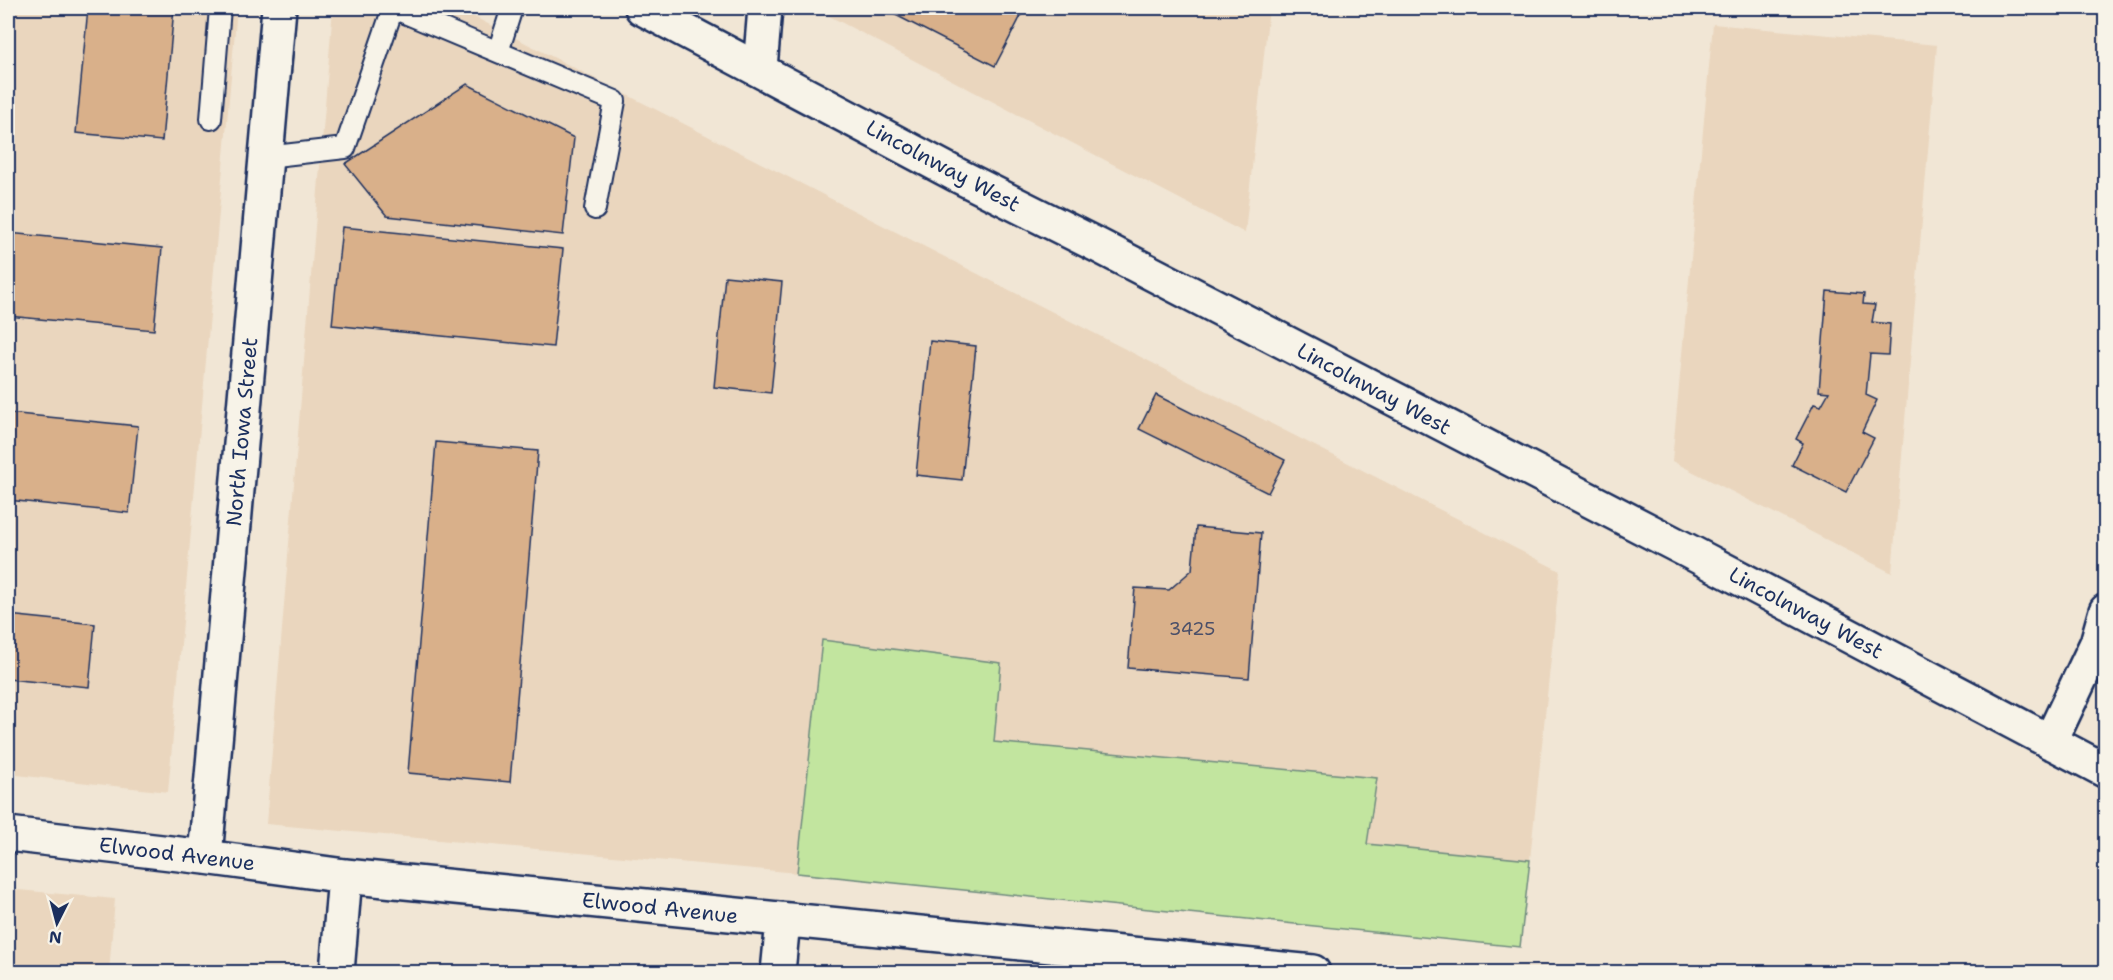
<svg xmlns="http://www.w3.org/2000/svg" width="2113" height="980" viewBox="0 0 2113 980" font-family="'Shantell Sans',sans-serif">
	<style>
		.built { fill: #ead6be }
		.green { fill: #c2e59f; stroke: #6e8a7e; stroke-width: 1.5 }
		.building { fill: #d9b08a; stroke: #1b2f5e; stroke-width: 1.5 }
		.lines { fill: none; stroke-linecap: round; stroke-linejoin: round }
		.lane-casing { stroke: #1b2f5e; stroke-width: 24 }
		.street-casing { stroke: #1b2f5e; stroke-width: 38 }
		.primary-casing { stroke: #1b2f5e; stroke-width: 38 }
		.lane { stroke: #f7f3e8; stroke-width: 20 }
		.street { stroke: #f7f3e8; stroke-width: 33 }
		.primary { stroke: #f7f3e8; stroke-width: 33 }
		.labels { text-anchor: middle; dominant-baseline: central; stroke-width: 4.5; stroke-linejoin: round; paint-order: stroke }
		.number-label { font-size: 18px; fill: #4a4f69 }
		.street-label { font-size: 21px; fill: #1b2f5e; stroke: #f7f3e8 }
	</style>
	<rect width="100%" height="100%" fill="#f1e6d5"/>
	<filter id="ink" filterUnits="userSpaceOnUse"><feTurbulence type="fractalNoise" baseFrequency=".0167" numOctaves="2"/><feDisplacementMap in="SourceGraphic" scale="12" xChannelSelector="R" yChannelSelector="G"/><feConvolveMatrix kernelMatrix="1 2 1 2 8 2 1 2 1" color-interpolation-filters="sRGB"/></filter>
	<g filter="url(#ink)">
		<path class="built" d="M8,8H237L168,792L8,774Z
			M333,8H457L1560,571L1530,860L1367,844L1376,778L994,742L822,640L797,873L266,824Z
			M814,8H1269L1245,233L982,96Z
			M1713,24L1937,45L1892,573L1672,461Z
			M8,889L115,899L109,972H8Z"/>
		<path class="green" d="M822,640L1001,663L994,742L1377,778L1367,844L1530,860L1520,947L797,873Z"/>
		<path class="building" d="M88,8H174L162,141L76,133Z
			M882,8H1025L995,66Z
			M467,84L574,138L563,235L387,216L345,164Z
			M342,227L563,249L553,347L332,325Z
			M8,233L162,248L154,330L8,316Z
			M725,276L782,282L771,393L714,387Z
			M1827,291L1864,294L1863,304L1875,305L1872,322L1890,324L1888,355L1870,354L1866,395L1877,400L1862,432L1874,438L1846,492L1792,465L1803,443L1796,439L1814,404L1821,406L1829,392L1819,391Z
			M930,341L976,346L962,480L916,475Z
			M1156,395L1285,460L1268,493L1139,429Z
			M8,413L138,426L129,513L8,500Z
			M436,442L538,451L510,782L408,773Z
			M1196,527L1261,533L1249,678L1128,668L1135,588L1169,590L1192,570Z
			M8,615L95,624L89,687L8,679Z"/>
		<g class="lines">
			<g class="lane-casing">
				<path id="lane" d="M498,52L512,8
					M211,119L220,8
					M266,157L345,148L393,8L615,101L595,209"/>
			</g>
			<g class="street-casing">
				<path id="street" d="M760,68L765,8
					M2050,742L2097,643L2106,611
					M8,834L205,857L345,876L1313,972
					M205,857L279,8
					M337,972L345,876
					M778,972L783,921"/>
			</g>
			<g class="primary-casing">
				<path id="primary" d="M642,8L959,176L1099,246L1690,552L2106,771"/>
			</g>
			<use href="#lane" class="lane"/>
			<use href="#street" class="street"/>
			<use href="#primary" class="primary"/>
		</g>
	</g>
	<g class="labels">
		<g class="number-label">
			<text x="1192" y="629">3425</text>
		</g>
		<g class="street-label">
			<text transform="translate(943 166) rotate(28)">Lincolnway West</text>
			<text transform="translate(1374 389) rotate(28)">Lincolnway West</text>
			<text transform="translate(242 432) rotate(-85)">North Iowa Street</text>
			<text transform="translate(1806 613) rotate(28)">Lincolnway West</text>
			<text transform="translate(177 854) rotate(7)">Elwood Avenue</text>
			<text transform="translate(660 908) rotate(6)">Elwood Avenue</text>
		</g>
	</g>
	<rect width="2113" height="980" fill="none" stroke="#f7f3e8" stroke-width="30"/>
	<rect x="15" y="15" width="2083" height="950" fill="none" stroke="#1b2f5e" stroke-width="2" filter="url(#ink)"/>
	<g transform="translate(57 923) rotate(186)" stroke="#f7f3e8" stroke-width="4.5" paint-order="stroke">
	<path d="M0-4.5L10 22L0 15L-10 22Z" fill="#1b2f5e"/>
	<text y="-9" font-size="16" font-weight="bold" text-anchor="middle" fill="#1b2f5e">N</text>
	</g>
</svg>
